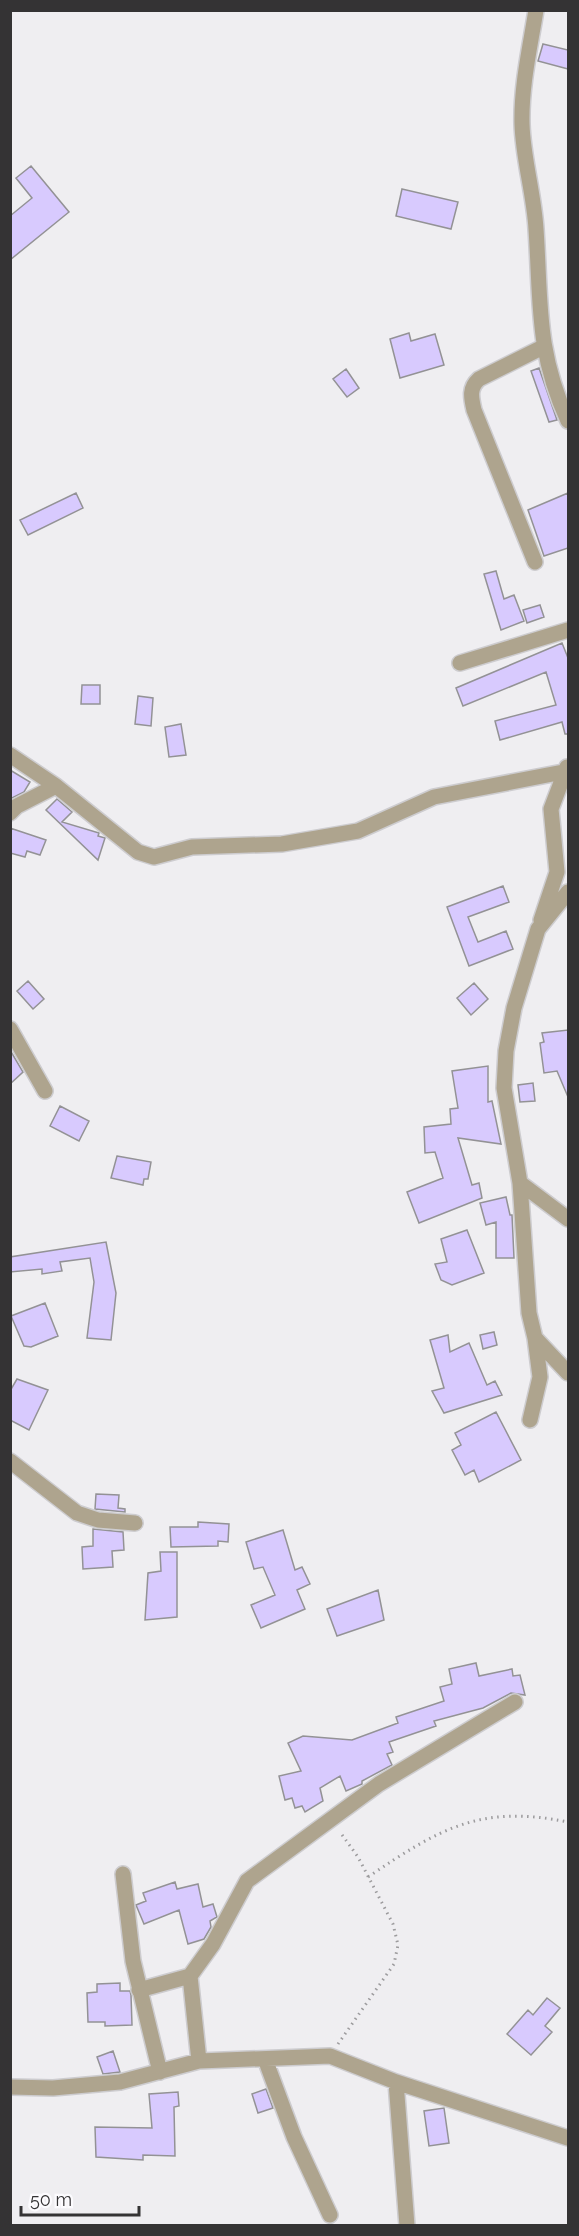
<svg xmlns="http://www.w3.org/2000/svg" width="579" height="2236" viewBox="0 0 579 2236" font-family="Raleway,sans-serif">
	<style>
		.building { fill: #d8cafe; stroke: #939295; stroke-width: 1.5 }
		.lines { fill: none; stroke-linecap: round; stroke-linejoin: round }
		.minor-casing { stroke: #cdcccf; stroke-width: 18 }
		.path { stroke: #9c9b9d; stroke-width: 3; stroke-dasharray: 1.5 4.5; stroke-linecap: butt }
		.minor { stroke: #aea48e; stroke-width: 15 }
	</style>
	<rect width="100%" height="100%" fill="#efeef1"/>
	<path class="building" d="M543,44L568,50V69L538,61Z
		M31,166L69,212L10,260V216L32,198L16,178Z
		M402,189L458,202L451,229L396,216Z
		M409,333L411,341L435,334L444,365L400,378L390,339Z
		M539,368L557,420L549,422L531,371Z
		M346,369L359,388L347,397L333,379Z
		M76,493L83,508L28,535L20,520Z
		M568,493V548L544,556L528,510Z
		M496,571L504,599L514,595L524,621L501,630L484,574Z
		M540,605L544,617L527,623L523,610Z
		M562,643L568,658V734H565L562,722L500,740L495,721L556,705L546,672L463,706L456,688Z
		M82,685H100V704H81Z
		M138,696L153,698L151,726L135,724Z
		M181,724L186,755L169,757L165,727Z
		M10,770L30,782L24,792L10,799Z
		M57,799L72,812L62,822L99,833L98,836L105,838L98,860L46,810Z
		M10,828L46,840L40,855L27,851L25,857L10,853Z
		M503,886L509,902L468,917L478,942L506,931L513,949L469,966L447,907Z
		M28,981L44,999L33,1009L17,991Z
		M474,983L488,999L471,1015L457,998Z
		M568,1030V1097L557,1071L544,1073L540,1043L544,1042L542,1033Z
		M10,1050L23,1072L10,1084Z
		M488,1066V1102L492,1101L501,1144L458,1138L472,1185L479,1183L482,1198L419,1223L407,1192L443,1178L435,1152L425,1153L424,1127L451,1124L450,1109L458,1108L452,1071Z
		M533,1083L535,1101L520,1102L518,1085Z
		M60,1106L89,1121L79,1141L50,1126Z
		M117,1156L151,1162L148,1179H144L143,1185L111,1178Z
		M506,1197L510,1215H512L514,1258H496V1222L486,1225L480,1203Z
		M467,1230L484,1273L452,1285L441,1280L435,1264L447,1262L441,1239Z
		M106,1242L116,1293L111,1340L87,1338L94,1282L90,1258L60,1262L62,1271L42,1274V1269L10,1272V1257Z
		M45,1303L58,1336L31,1347L24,1346L11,1316Z
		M494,1332L497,1345L483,1349L480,1335Z
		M448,1335L450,1352L469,1343L487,1385L495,1381L502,1395L444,1413L432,1391L444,1388L430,1340Z
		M17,1379L48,1390L29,1430L10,1420V1391Z
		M496,1412L521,1460L479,1482L474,1470L465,1475L452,1450L461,1445L455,1433Z
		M96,1494L119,1495L118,1508L125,1509V1512L95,1509Z
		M198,1522L229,1524L228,1542L218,1541V1546L171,1547L170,1527H198Z
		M93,1529L123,1532L124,1550L112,1551L113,1567L83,1569L82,1547L93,1546Z
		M283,1530L295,1570L302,1567L310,1584L297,1590L305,1609L261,1628L251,1605L275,1595L263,1567L254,1569L246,1542Z
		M160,1552H177V1617L145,1620L148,1573L161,1571Z
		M378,1590L384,1620L337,1636L327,1609Z
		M476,1663L479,1676L512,1669L513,1676L520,1675L525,1695L511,1693L483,1708L434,1721L436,1726L389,1742L393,1752L387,1754L392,1765L362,1781V1784L346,1791L340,1776L320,1788L323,1801L305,1812L302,1806L295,1808L292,1798L285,1800L279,1776L301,1771L288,1743L303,1736L352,1740L398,1723L396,1717L444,1701L440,1687L452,1684L449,1669Z
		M175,1882L177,1889L198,1884L203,1907L213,1904L217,1917L210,1921L211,1927L204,1939L188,1944L179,1910L144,1924L136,1905L146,1901L143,1893Z
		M120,1983V1991H130L131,1995L132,2025L105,2026V2022H88L87,1993L97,1992V1984Z
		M547,1998L560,2008L545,2026L552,2032L531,2055L507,2034L528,2010L533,2015Z
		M113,2051L120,2072L103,2074L97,2057Z
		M266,2089L273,2108L258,2113L252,2094Z
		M178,2092L179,2106L174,2107L175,2156L143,2155V2160L96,2157L95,2127L152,2128L149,2094Z
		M444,2108L449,2143L429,2146L424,2111Z"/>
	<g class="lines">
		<g class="minor-casing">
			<path id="minor" d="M536,10C530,48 521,86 522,124C523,159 534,194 536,229C541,303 536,351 568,421
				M535,562L474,410C471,397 469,388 479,379L543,347
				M460,663L568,630
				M10,755L56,786L138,852L154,857L192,847L282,844L358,831L434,797L563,772
				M10,813L17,806L56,786
				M568,892L538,929L514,1008L506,1051L504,1088L520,1183L529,1313L535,1338L568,1373
				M541,920L557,872L551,809L567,767
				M10,1029L45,1091
				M520,1183L568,1219
				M530,1420L540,1377L535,1338
				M10,1461L77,1513L98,1520L135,1523
				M123,1874L133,1961L160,2072
				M139,1990L190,1976
				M265,2059L294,2137L330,2215
				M199,2061L190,1976L213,1944L247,1881L379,1784L515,1702
				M396,2082L407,2226
				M10,2087L53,2088L120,2082L199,2061L330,2056L396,2082L568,2138"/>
		</g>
		<path class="path" d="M368,1877C439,1829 480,1804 568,1822
			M338,2044L394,1964L398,1945L393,1924L358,1857L340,1832"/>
		<use href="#minor" class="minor"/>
	</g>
	<rect width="579" height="2236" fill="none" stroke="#343334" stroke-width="24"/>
	<path d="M21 2206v9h118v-9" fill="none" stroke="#343334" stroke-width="3"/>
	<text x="30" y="2206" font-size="18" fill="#343334" stroke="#fcfbfe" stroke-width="4.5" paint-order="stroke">50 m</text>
</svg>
